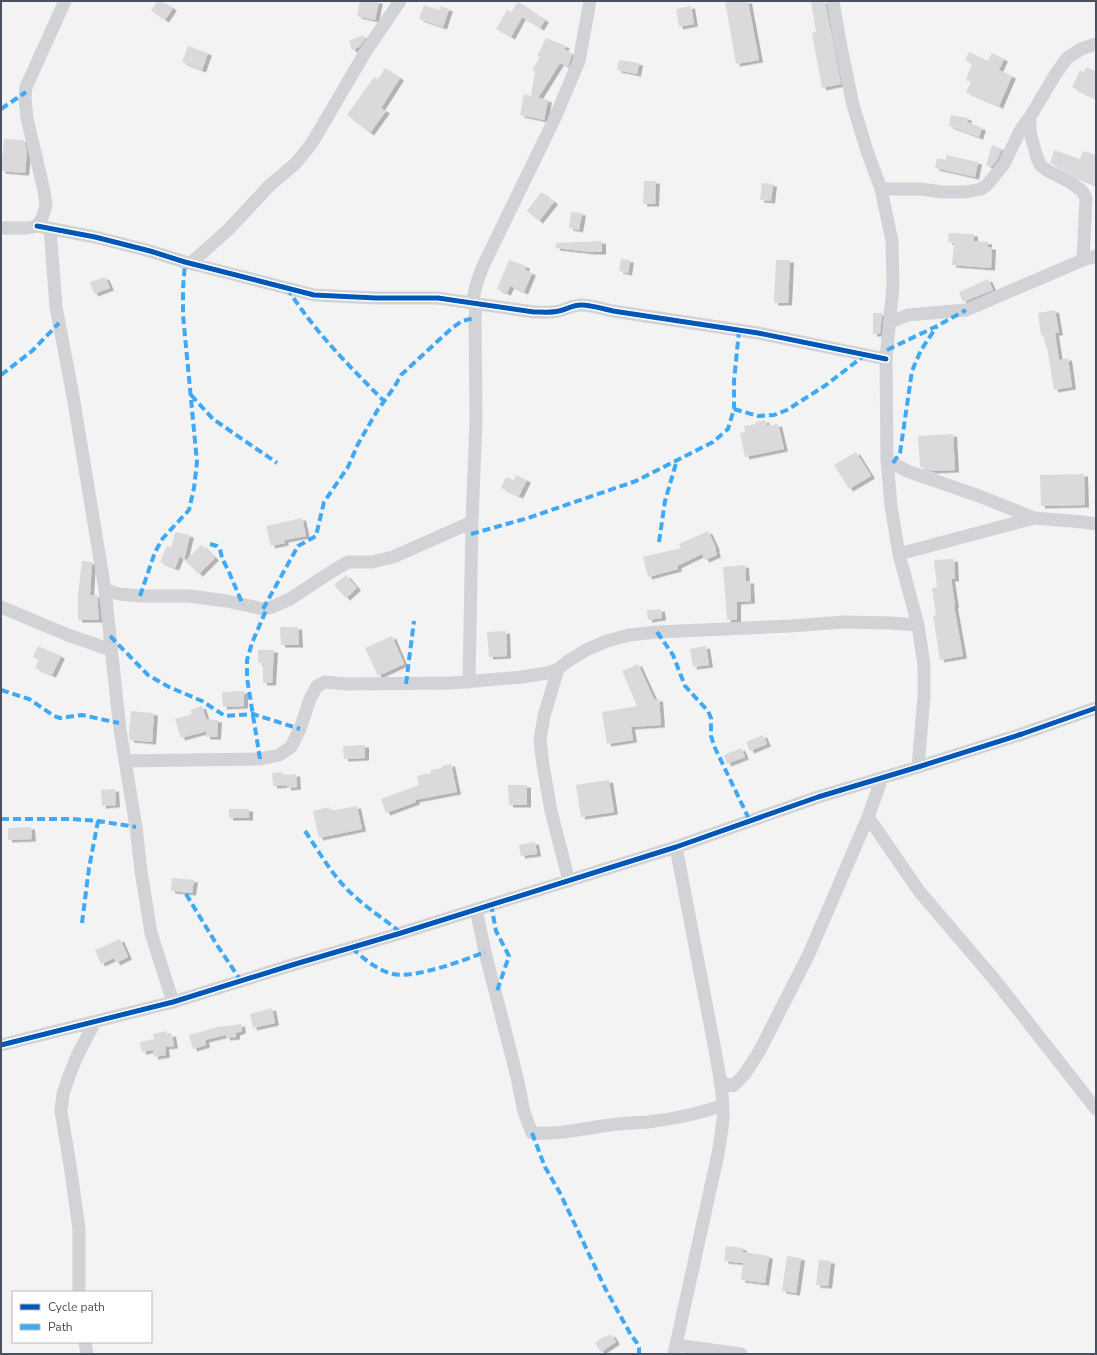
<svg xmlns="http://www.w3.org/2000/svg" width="1097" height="1355" viewBox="0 0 1097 1355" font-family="'Nunito Sans',sans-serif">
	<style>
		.building { fill: #dadadc; filter: url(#shadow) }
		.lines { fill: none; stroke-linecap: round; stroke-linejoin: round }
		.street { stroke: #d1d3d6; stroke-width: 13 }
		.quiet { stroke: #3fa9f5; stroke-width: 4; stroke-dasharray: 8 4; stroke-linecap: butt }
		.cycleway-casing { stroke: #fff; stroke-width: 8 }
		.cycleway { stroke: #0057b8; stroke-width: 5 }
	</style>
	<defs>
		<filter id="shadow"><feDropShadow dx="4" dy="2.5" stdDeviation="0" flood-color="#0004"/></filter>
	</defs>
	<rect width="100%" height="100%" fill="#f3f3f3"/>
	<path class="building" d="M157,1H161L173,8L165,20L151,11Z
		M360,1H379L375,20L357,16Z
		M725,1H748L759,60L736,64Z
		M811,1H825L841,84L822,88L812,33L816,32Z
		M518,2L545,20L540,28L522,17L511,37L496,29L507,10L511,12Z
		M424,5L439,10L440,6L449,9L443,27L419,19Z
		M691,6L694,24L679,27L676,9Z
		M363,35L365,39L359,47L352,50L349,41Z
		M546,38L566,46L564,49L572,54L568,67L560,63L538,98L548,100L544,120L520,115L524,94L531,96L535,71L532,70L540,57L537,56Z
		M188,46L208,53L202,70L182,62Z
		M969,52L988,61L992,53L1004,59L999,70L1012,76L999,106L966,92L971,82L966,80L972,64L965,60Z
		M619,60L639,63L637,74L617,70Z
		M1086,67L1096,71V99L1072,87L1080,70L1084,72Z
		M385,68L400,78L381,108L386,111L370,133L347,115L374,77L378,79Z
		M951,115L968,118L967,122L982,128L979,137L949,126Z
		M4,139L24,140L27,152L25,173L1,171Z
		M992,145L1002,149L997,160L991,167L986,165Z
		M1054,150L1080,159L1083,151L1096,155V185L1078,178L1050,163Z
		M946,155L978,162L975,177L935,168L937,158L946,160Z
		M644,181H656L655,204H643Z
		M762,183L773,184L771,201L760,200Z
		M541,192L554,202L539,221L527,211Z
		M571,212L582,213L579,230L569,228Z
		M949,233L974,234V241L988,242V247H992L991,268L952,265L954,243L948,242Z
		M602,241V252H591L556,248V243Z
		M621,259L630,260L628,273L619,271Z
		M509,260L526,266L525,270L532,273L524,292L510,286L507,293L497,289Z
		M776,260H790L788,303H774Z
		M105,277L110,288L94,294L90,282Z
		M988,279L993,290L963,302L959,292Z
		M1055,310L1059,333H1055L1059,360L1068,358L1072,387L1054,390L1047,347H1046L1043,335H1041L1038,313Z
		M873,313H882L880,334H873Z
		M765,420L767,426L778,424L784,449L745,457L740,433L745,432L744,426L756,424L755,422Z
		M953,434L955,470L932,471L920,467L918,436Z
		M856,452L871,476L849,489L834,465Z
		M1084,474L1085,505L1041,506L1040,475Z
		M516,475L527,480L519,496L501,488L506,477L514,480Z
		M302,518L306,536L284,540L285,543L271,546L266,526Z
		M708,531L716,548L715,549L717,555L705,560L702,554L677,566L678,569L648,577L643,557L681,548L679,544Z
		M175,532L190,535L184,560L180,556L175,568L160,562L167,546L171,548Z
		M201,545L215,558L199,574L185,561Z
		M954,559L955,579H951L955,605L954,606L963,656L940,660L933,616L936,615L932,588L937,587L934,560Z
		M82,561L92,562L90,595H97L99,620H78V594Z
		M745,565L746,581H750L751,601L737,602V620H727L723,567Z
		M346,575L357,588L346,598L334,585Z
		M661,609L662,618L648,620L647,610Z
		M280,627H298L299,645H281Z
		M506,631L507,656L489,657L487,632Z
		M392,636L404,664L378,676L365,648Z
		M38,646L61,656L52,675L35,668L39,660L33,657Z
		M706,646L709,665L693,667L690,649Z
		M258,650H274L272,683H263V663H258Z
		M638,664L654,699H659L661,725L631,727L633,740L607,744L602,712L637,706L622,671Z
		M244,691V706L223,707L222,692Z
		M202,706L206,719L218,720L217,737H206L207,731L181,738L175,719L192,714L190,710Z
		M131,711L154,713L152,742L130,740L129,734Z
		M763,735L767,744L750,751L746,742Z
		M365,745V758L344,759L343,746Z
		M741,748L745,757L727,764L724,755Z
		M451,764L457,792L415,800L416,802L386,813L381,799L419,785L417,776L431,773V770L442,768V766Z
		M282,772V775L296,774L297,787L287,788V785L273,786L272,773Z
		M609,780L614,812L581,817L576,785Z
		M508,785H527V805H509Z
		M115,789L116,805L102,806L101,790Z
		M357,806L362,829L319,838L313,811L329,807L330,811Z
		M229,809H249V818H229Z
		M31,827L32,839L8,840V828Z
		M535,842L537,854L521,856L519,845Z
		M172,878L194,880L192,893L171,891Z
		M120,939L128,957L116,963L114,958L101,964L95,950Z
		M272,1008L275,1023L253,1028L250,1014Z
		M241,1024L242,1031L236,1033V1037L226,1038V1035L205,1040L206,1045L193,1049L189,1035L218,1027Z
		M166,1031L167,1035L172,1034L174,1046L165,1047L166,1055L154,1057L153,1050L142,1052L140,1042L154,1039L153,1034Z
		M726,1246L743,1248V1252L769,1256L765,1283L741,1280L743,1263L724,1261Z
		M787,1256L801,1258L796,1293L782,1291Z
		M819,1260L831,1261L828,1286L816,1285Z
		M611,1334L616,1342L601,1352L595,1343L605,1336L606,1337Z"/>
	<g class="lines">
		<path class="street" d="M833,1L840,42L853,105L867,151L881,189L892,241L893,286L886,359L887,460L891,506L899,554L918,625L924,665V696L918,767
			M881,189H920L942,192H966L981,189L987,185L1004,164L1021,129L1030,117
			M37,226L95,237L150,251L185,262L314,295L376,298H438L534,312C542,312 551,313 559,311C567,309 573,305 581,305C592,305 603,309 613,311L758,333L886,359
			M1,228H27L37,226L42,218L46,206L44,191L27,118L25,99L26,87L65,1
			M50,228L56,307L73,396L105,590L120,730L136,827L141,871L151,933L173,1002
			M1083,260L1086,198L1082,191L1070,182L1048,171L1041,166L1037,158L1030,132V117L1055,75L1067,58L1081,49L1096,44
			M191,263L229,229L269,186L296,163L312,143L366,51L400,1
			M472,303L477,282L483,266L554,120L579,61L590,1
			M890,322L908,315L966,310L1083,260L1096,256
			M887,460L907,471L979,496L1034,518
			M899,554L1034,518L1083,522L1096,524
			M105,590L119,594L140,596H189L227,601L263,609L272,607L290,599L334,570L348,562H372L393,557L472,522
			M1,607L68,635L111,650
			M558,669L544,716L540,740L543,765L551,811L569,881
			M469,682L472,522L476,420L475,318L476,304
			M125,761L260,759L279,755L291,747L300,729L310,699L317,686L325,682L346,684L452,683L522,677L547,673L558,669L568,661L588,649L607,641L629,635L658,632L791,626L844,622L891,623L918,625
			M868,817L919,891L994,979L1096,1109
			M476,909L485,952L517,1077L524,1112L532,1133C559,1135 585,1128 611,1125C623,1123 636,1123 648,1122C673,1119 699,1114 723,1105
			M1,1045L173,1002L292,965L401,933L676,847L818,797L918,767L1022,734L1096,708
			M720,1082L733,1086L744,1075L759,1052L809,954L868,817L882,778
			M79,1292V1229L70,1165L61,1111L63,1094L69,1076L78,1054L95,1022
			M85,1342L87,1354
			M676,1345L741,1354
			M674,1354L718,1154C720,1142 722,1131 723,1119C724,1096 719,1073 715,1050L676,847"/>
		<path class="quiet" d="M1,109L26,92
			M287,288C314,331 349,366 384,401
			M887,350L937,326L966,310
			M1,375L32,351L59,323
			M191,395L213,419L277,463
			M734,409L758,416L774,415L787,410L826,385L865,355
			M893,463L900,453L912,371L921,350L937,326
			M471,534L528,518L636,481L713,442L728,429L734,409V381L739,331
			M659,542L665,501L677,460
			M210,544L217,546L220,549L222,558L229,572L243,605
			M140,596L155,552L163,538L189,510L194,488L197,462L183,315V289L185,262
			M263,609L298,546L316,536L324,502L348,467L358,444L377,411L395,386L401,375L452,328L462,321L475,318
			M657,632L673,655L685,686L708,711L711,718V736L715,748L750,821
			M110,636L148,675L169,687L202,701L225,716L253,714L300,729
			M406,684L414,621
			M1,690L29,699L54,716L60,718L82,715L119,723
			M260,759L247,678V660L252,643L267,608
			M1,819H73L98,821L136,827
			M305,831C320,853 333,877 353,895C368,909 386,920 401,933
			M186,894L217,945L241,981
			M491,904L496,931L509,956L496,994
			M82,923L89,868L98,821
			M352,948C364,959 377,970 393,974C414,979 465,960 485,952
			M532,1133L545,1167L560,1193L605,1288L631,1335L637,1343L639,1348V1354"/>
		<g class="cycleway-casing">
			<path id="cycleway" d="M37,226L95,237L150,251L185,262L314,295L376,298H438L534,312C542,312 551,313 559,311C567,309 573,305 581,305C592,305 603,309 613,311L758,333L886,359
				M1,1045L173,1002L292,965L401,933L676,847L818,797L918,767L1022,734L1096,708"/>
		</g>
		<use href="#cycleway" class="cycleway"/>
	</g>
	<rect width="1097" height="1355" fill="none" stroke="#49515f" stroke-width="4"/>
	<rect x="12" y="1291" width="140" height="52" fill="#ffffff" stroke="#b6b9bf"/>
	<rect x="20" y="1304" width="20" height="6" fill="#0057b8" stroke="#b6b9bf"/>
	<text x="48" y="1311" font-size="12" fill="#49515f">Cycle path</text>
	<rect x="20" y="1324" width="20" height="6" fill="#3fa9f5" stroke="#b6b9bf"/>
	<text x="48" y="1331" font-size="12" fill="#49515f">Path</text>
</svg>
